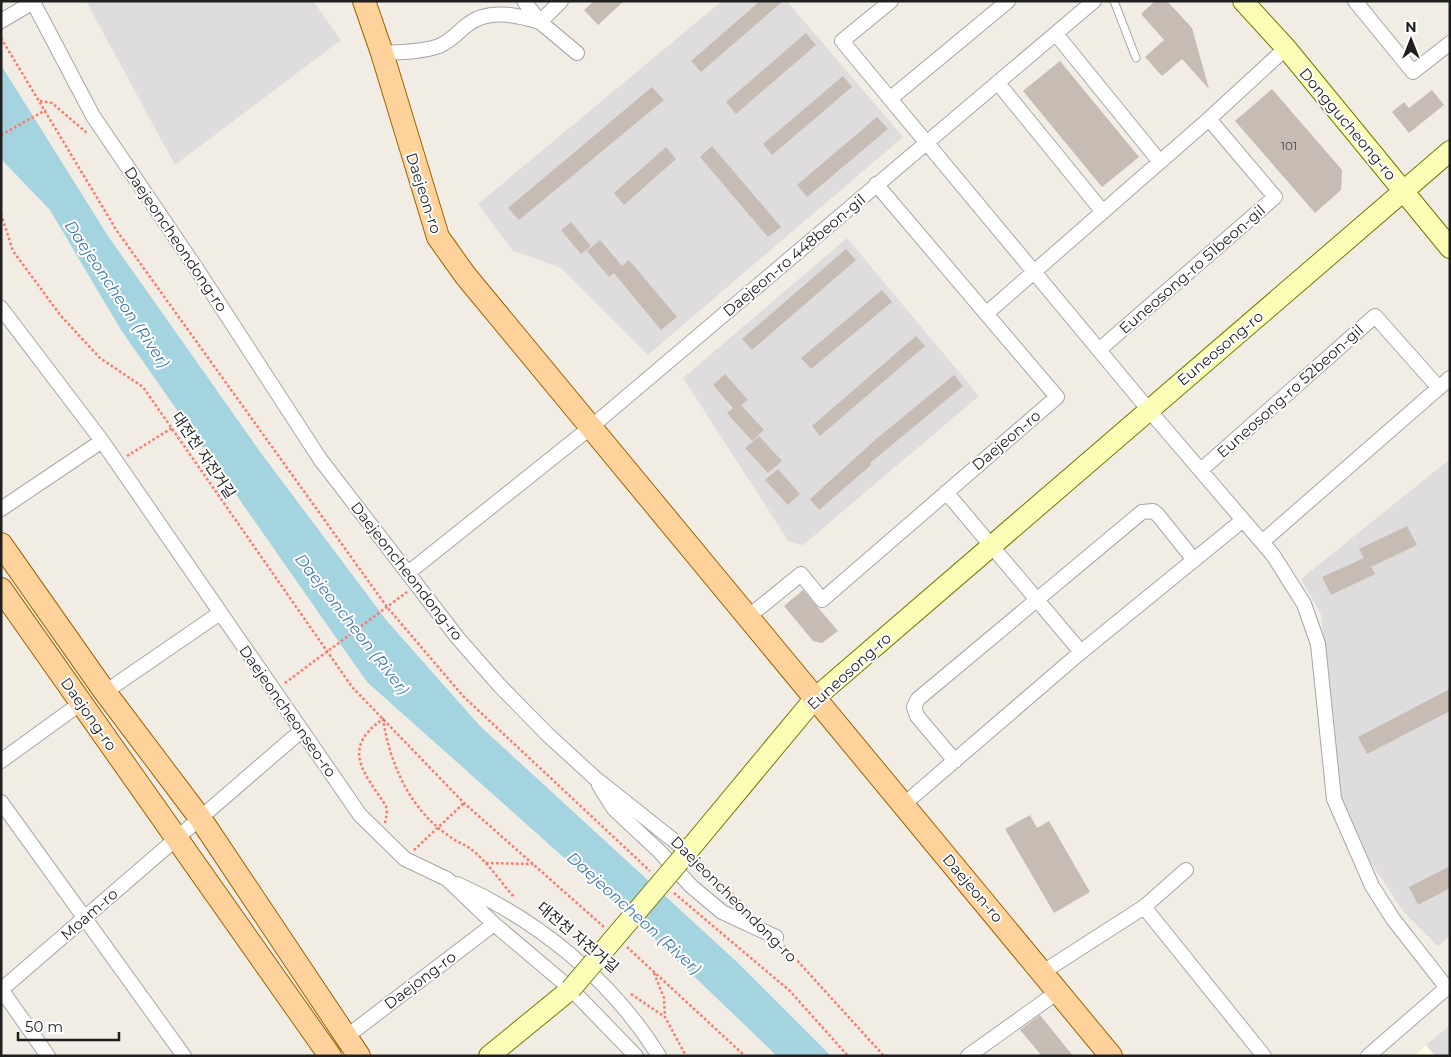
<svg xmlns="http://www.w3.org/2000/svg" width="1451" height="1057" viewBox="0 0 1451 1057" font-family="Montserrat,'Noto Sans KR',sans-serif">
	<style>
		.residential { fill: #dedcdc }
		.education { fill: #fffee0 }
		.water { fill: #a4d4e0 }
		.building { fill: #c6bcb4 }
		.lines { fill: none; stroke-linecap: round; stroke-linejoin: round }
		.service-casing { stroke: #a6a6a6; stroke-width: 9 }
		.minor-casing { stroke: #a6a6a6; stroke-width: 16 }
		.secondary-casing { stroke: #727d00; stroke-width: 22 }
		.primary-casing { stroke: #9b6500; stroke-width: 24 }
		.path { stroke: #ff7568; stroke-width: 2.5; stroke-dasharray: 2.5 2.5; stroke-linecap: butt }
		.service { stroke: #fff; stroke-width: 7 }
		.minor { stroke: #fff; stroke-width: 14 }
		.secondary { stroke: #fbfdb7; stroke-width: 20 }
		.primary { stroke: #ffd29c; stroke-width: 22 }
		.secondary-bridge-casing { stroke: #727d00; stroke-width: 22; stroke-linecap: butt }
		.secondary-bridge { stroke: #fbfdb7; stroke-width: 20 }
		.labels { text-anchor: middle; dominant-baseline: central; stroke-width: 4; stroke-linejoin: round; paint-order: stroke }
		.number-label { font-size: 12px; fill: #494644 }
		.street-label { font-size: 15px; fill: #1f1f1f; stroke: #fff }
		.water-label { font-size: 16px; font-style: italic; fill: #437aad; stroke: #fff }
	</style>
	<rect width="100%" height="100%" fill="#f1ede5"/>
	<path class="residential" d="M86,1H313L341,40L175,165Z
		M722,1H787L903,137L648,355L561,268L512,250L478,204Z
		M847,238L979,396L803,545L789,542L683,378Z
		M1450,459V936L1438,946L1403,911L1342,819L1321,614L1301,579Z
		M1450,1025V1056H1435L1426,1045Z"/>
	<path class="education" d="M1426,1045L1435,1056H1414Z"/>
	<path class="water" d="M1,65L108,236L261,453L387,621L480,726L737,962L831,1056H777L652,936L367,682L121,330L50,210L1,159Z"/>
	<path class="building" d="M594,1H624L598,25L584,10Z
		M760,1H783L701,72L691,61Z
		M1155,1H1167L1192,28L1209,89L1182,59L1162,76L1145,57L1164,40L1141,14Z
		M806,33L816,45L736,114L726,102Z
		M1060,61L1139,157L1102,187L1023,91Z
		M843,76L852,87L772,155L763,144Z
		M652,87L664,100L519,220L508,208Z
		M1272,89L1342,170L1341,190L1315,213L1235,121Z
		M1432,90L1444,105L1409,133L1392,112L1404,102L1409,108Z
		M877,117L888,129L807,197L797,185Z
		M712,146L781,227L768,237L700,157Z
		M666,147L676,159L624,205L614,193Z
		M571,222L591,246L581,254L561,230Z
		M600,240L622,266L629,260L677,317L661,330L614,273L609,277L587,251Z
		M846,249L856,260L752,350L742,339Z
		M882,290L892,302L811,369L801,358Z
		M916,336L925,346L820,436L812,426Z
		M725,374L748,400L741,405L764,430L752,441L727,413L733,408L713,385Z
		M954,375L963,386L870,463L871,465L819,510L810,499L875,440Z
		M759,436L782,461L768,473L745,448Z
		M778,469L800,494L788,505L765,480Z
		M1407,526L1417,545L1371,567L1375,574L1331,595L1322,577L1364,558L1359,549Z
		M803,590L838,631L822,643L813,641L784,606Z
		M1450,689V711L1367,754L1358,737Z
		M1030,815L1037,828L1049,821L1090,892L1054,913L1005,829Z
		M1450,866V888L1418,905L1409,887Z
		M1040,1015L1073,1056H1042L1020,1030Z"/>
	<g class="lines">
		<g class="service-casing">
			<path id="service" d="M1114,1L1136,58"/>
		</g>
		<g class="minor-casing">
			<path id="minor" d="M524,1L540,22L577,53
				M891,1L842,41L1148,409L1273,555L1304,604L1318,644L1334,799L1372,886L1393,919L1447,988
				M1355,1L1413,72L1450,43
				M33,2L93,116L196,268L320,459L457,637L499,685L548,735L595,778L687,851
				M1,21L35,1
				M1056,34L1160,162
				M382,53C401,52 422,52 439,46C451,41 457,33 467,25C488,8 517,15 540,22L561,1
				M998,83L1103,212
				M891,98L1008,1
				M1,308L102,441L360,815L405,859L447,879L494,924L571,989L636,1056
				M987,313L1209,119L1286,48
				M1100,349L1275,197L1209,119
				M1201,470L1375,316L1439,388
				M946,492L1081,652
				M1,509L102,441
				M1262,542L1450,378
				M408,573L591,427L1094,1
				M748,617L801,574L822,600L1057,397L876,184
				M105,692L220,613
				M1,761L81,703
				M955,761L917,716L914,707L918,699L1142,512L1153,511L1158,515L1194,560
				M599,785L614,809L660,852L691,886L722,912L776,937
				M1,802L184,1056
				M903,805L1081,652L1243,520
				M457,884C538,920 612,980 659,1056
				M1144,907L1264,1056
				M1043,972L1144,907L1186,870
				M1,989L48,1056
				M1,990L301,731
				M346,1037L494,924
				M968,1056L1059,991
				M1368,1056L1450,985"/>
		</g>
		<g class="secondary-casing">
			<path id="secondary" d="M1243,1L1286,48L1450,248
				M683,857L815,698L1450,151
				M489,1056L571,989"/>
		</g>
		<g class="primary-casing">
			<path id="primary" d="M364,1L382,53L438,237L465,275L1111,1056
				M1,544L105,692L200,818L359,1056
				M1,589L330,1056"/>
		</g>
		<path class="path" d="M1,38L117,231L387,607L463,696L650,871
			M40,101L52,103L87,133
			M1,135L46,110
			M1,214L13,251L61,316L100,358L143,387L352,687L464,803L604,927
			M127,456L172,428
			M285,683L407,592
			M385,823L387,813L386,806C364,772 340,749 383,719C390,765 411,812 452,838C457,842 463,844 468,847C487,860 500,882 515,898
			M414,850L464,803
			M699,861L747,908
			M486,863L533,864
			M674,893L790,991L848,1056
			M784,946L884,1056
			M627,947L745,1056
			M654,973L664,998L665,1017
			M631,994L665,1017L686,1056"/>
		<use href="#service" class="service"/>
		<use href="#minor" class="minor"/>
		<use href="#secondary" class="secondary"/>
		<use href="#primary" class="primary"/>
		<g class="secondary-bridge-casing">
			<path id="secondary-bridge" d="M571,989L683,857"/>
		</g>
		<use href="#secondary-bridge" class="secondary-bridge"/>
	</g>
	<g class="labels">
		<g class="number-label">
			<text x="1289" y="145">101</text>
		</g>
		<g class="street-label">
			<text transform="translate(1348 124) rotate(50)">Donggucheong-ro</text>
			<text transform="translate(424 193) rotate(72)">Daejeon-ro</text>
			<text transform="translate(176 239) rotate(56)">Daejeoncheondong-ro</text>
			<text transform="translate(794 255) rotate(-40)">Daejeon-ro 448beon-gil</text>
			<text transform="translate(1192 269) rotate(-41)">Euneosong-ro 51beon-gil</text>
			<text transform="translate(1220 348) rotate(-40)">Euneosong-ro</text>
			<text transform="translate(1290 391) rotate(-42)">Euneosong-ro 52beon-gil</text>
			<text transform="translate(1006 440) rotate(-40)">Daejeon-ro</text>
			<text transform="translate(204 455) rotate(56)">대전천 자전거길</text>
			<text transform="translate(407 571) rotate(52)">Daejeoncheondong-ro</text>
			<text transform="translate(849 671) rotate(-42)">Euneosong-ro</text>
			<text transform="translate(288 711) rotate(55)">Daejeoncheonseo-ro</text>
			<text transform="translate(89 714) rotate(55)">Daejong-ro</text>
			<text transform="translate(973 888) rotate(50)">Daejeon-ro</text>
			<text transform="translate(734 899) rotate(45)">Daejeoncheondong-ro</text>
			<text transform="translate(89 914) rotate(-41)">Moam-ro</text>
			<text transform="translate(578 937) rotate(40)">대전천 자전거길</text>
			<text transform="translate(420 980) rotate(-37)">Daejong-ro</text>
		</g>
		<g class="water-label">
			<text transform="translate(117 294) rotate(56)">Daejeoncheon (River)</text>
			<text transform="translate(352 624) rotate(52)">Daejeoncheon (River)</text>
			<text transform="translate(634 913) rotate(42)">Daejeoncheon (River)</text>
		</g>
	</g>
	<rect width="1451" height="1057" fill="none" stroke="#1f1f1f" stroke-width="5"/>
	<g transform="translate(1411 40)" stroke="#ffffff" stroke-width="4" paint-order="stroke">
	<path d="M0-4L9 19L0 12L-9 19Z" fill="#1f1f1f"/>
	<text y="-8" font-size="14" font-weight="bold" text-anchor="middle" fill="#1f1f1f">N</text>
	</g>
	<path d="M18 1032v8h101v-8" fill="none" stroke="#1f1f1f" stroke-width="2.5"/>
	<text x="25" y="1032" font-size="15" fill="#1f1f1f" stroke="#ffffff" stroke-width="4" paint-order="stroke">50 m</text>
</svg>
